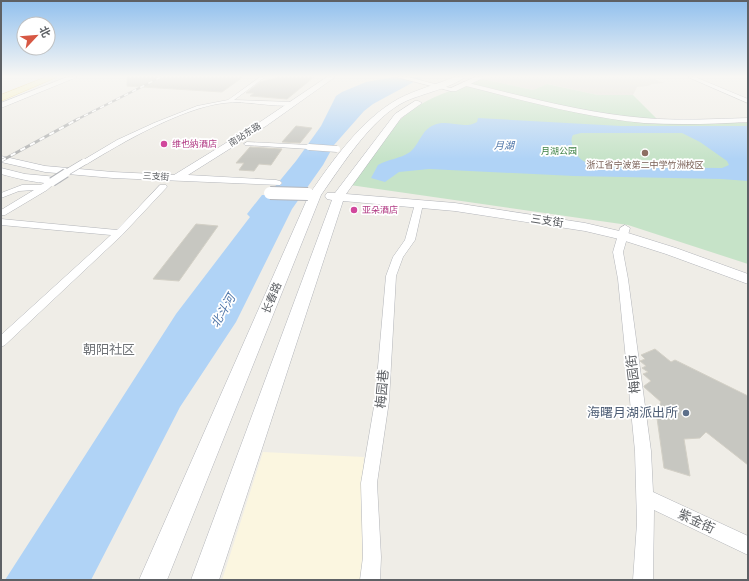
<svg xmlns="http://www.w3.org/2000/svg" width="749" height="581" viewBox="0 0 749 581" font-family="'Alegreya Sans','Noto Sans SC',sans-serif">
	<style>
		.commercial { fill: #fbf6e0 }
		.education { fill: #dedcd5 }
		.green { fill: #c6e3c8 }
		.water { fill: #b0d3f6; fill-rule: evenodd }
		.building { fill: #c7c7c1; stroke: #d3d0c6 }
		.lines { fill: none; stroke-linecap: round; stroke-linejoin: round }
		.minor-casing { stroke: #b4b6ba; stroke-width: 1 }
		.tertiary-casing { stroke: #b4b6ba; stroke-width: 1 }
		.secondary-casing { stroke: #b3b5ba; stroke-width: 1 }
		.primary-casing { stroke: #e3c86c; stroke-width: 1 }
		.minor { fill: #fff; fill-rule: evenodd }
		.tertiary { fill: #fff; fill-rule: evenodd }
		.secondary { fill: #fff; fill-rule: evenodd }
		.primary { fill: #f7f0b4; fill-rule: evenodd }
		.rail-far1-casing { stroke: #b4b5b5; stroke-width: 2 }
		.rail-casing { stroke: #b4b5b5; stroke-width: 3 }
		.rail-far1 { stroke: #fff; stroke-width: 1.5; stroke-dasharray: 4.5; stroke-linecap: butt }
		.rail { stroke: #fff; stroke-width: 2; stroke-dasharray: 5.5; stroke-linecap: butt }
		.minor-bridge-far1-casing { stroke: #b4b6ba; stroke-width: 7; stroke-linecap: butt }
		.minor-bridge-casing { stroke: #b4b6ba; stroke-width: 10; stroke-linecap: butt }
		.secondary-bridge-casing { stroke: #b3b5ba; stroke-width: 14; stroke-linecap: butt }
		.minor-bridge-far1 { stroke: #fff; stroke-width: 6 }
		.minor-bridge { stroke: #fff; stroke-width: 8 }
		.secondary-bridge { stroke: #fff; stroke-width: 12 }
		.hotel-dot { fill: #d1479c; stroke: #fff; stroke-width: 1.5 }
		.education-dot { fill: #8d6e63; stroke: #fff; stroke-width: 1.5 }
		.service-dot { fill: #5c6f8a; stroke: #fff; stroke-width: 1.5 }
		.labels { text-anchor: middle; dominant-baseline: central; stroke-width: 3.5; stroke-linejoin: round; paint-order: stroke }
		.far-street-label { font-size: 9px; fill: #5e6165; stroke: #fff }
		.far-hotel-label { font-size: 9px; fill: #b23c85; stroke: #fff; text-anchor: start }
		.far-park-label { font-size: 9px; fill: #408347; stroke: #fff }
		.far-education-label { font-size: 9px; fill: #785e54; stroke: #fff }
		.far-water-label { font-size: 10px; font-style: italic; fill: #4d74a7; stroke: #fff }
		.street-label { font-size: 11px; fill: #5e6165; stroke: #fff }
		.water-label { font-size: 12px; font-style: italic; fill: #4d74a7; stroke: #fff }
		.quarter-label { font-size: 13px; fill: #6f7377; stroke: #fff }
		.near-street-label { font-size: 13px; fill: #5e6165; stroke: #fff }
		.near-service-label { font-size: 13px; fill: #4e5e75; stroke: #fff; text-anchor: end }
	</style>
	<rect width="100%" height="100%" fill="#efede7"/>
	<path class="commercial" d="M263,452L364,457L361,497L363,580H222Z"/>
	<path class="education" d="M489,77H649L664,83L652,84L648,86L637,87L633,95H598L548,84L533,90L483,79Z"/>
	<path class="green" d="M483,79L533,90L547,84L598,95H633L658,120L665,123H748V264L628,225L350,185C370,157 389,124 418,106C437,94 462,87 483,79Z"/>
	<path class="water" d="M394,77H423L373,104L364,111L334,145L323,165L292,209L236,322L180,407L91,580H5L176,314L250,217L247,214L262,195H268L296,161L321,126L336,96L342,92L366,82Z
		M478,118L621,126H748V181L721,179L574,176L429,169L399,172L385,182L371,178L378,165C388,159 400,159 410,152C420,144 421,130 434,125C448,119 463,130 477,122ZM581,133H682L700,142L727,161L729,165L722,168L600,167C586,163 578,161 573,147C571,142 571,138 573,135Z"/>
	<path class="building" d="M127,77H243L222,92L127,86Z
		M279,77H314L287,99L250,96L254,93H246L260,82Z
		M296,126L312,128L300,143L282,142Z
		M250,147L282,149L271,165L259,164L254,171L239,170L244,163H236Z
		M196,224L218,226L179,281L153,279Z
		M655,349L671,362L675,360L748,396V465L706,432L700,438L684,439L690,476L664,468L656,411L661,402L644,387V386L651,381L643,374L648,372L642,368L646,366L640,361L645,359L641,355Z"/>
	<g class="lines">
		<g class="minor-casing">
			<path id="minor" d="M260,77H265L234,100L293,102L296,104L295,105C272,108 247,100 224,103C182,108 123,142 87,164H84L80,162L117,140L154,123L197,106L228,100Z
				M688,77H695L748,99V103Z
				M247,142L309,145L312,147L309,149L245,145L244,144Z
				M49,180H55L56,182L47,190L5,215H1V210L34,190L19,191L1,198V193L22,185H41Z
				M160,185H166L167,187L122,235L5,345L1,347V335L111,235L1,225V219L117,230Z
				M419,201L423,204L415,240L403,257L396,276L389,401L377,483L381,557L380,580H360L363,557L361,483L375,401L386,276L393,257L405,240L415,204Z
				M625,225L630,228L623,252L628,279L651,451L653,492L748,536V555L654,510L653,580H633L637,523L635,451L618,279L613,252L620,228Z"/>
		</g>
		<g class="tertiary-casing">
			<path id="tertiary" d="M396,77H408L454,89L451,91Z
				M464,82C523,96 583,113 644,118C679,121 713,119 748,118V122C713,124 679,125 644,123C583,117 522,100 462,85V83Z"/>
		</g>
		<g class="secondary-casing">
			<path id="secondary" d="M67,77H77L1,108V103Z
				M327,77H335L266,126L188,175L276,180L280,181L282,183L280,185L113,178L45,172L1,162V156L45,166L113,172L174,175L260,122Z
				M455,77H465C453,87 422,94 406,101C372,117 342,165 321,195L167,580H139L309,195C332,161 362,119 398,99C415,90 437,84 455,77Z
				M475,77H485L456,91H450L449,89Z
				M415,101H418L422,103L401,118L346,194L455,203L585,223L628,233L676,248L748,274V284L666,254L619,239L585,231L455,211L343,201L219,580H191L332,200L327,199L325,196L327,193H335L395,114Z
				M1,168L25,174L57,177L63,180C56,189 12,177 1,174Z"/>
		</g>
		<g class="primary-casing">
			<path id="primary" d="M46,77H57L1,101V95Z"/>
		</g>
		<use href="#minor" class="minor"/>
		<use href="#tertiary" class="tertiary"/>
		<use href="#secondary" class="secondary"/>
		<use href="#primary" class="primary"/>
		<g class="rail-far1-casing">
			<path id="rail-far1" d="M76,120L161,77"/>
		</g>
		<g class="rail-casing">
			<path id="rail" d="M1,161L78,119"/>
		</g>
		<use href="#rail-far1" class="rail-far1"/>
		<use href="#rail" class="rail"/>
		<g class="minor-bridge-far1-casing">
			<path id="minor-bridge-far1" d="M309,147L337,149
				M64,174L84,162"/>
		</g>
		<g class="minor-bridge-casing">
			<path id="minor-bridge" d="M52,182L66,173"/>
		</g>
		<g class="secondary-bridge-casing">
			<path id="secondary-bridge" d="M270,193L308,194"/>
		</g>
		<use href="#minor-bridge-far1" class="minor-bridge-far1"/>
		<use href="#minor-bridge" class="minor-bridge"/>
		<use href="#secondary-bridge" class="secondary-bridge"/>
	</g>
	<linearGradient id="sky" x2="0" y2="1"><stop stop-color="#91c0ee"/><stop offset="0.48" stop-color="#f8f7f4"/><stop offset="1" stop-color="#f8f7f4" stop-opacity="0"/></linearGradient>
	<rect width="749" height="159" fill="url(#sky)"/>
	<g class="hotel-dot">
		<circle cx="164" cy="144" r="4"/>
		<circle cx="354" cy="210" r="4"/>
	</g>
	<circle class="education-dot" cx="645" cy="153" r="4"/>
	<circle class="service-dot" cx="686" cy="413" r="4"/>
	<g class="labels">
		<g class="far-street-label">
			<text transform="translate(245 135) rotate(-32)">南站东路</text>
			<text transform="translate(156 177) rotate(3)">三支街</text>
		</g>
		<g class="far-hotel-label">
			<text x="172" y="144">维也纳酒店</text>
			<text x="362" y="210">亚朵酒店</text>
		</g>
		<g class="far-park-label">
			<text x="559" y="151">月湖公园</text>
		</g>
		<g class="far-education-label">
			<text x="645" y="165">浙江省宁波第二中学竹洲校区</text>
		</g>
		<g class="far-water-label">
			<text x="504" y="146">月湖</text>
		</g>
		<g class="street-label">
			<text transform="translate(547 221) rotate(9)">三支街</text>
			<text transform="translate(272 298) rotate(-67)">长春路</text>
		</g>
		<g class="water-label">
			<text transform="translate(223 311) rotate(-60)">北斗河</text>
		</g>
		<g class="quarter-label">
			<text x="109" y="350">朝阳社区</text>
		</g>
		<g class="near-street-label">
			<text transform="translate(634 374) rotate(-97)">梅园街</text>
			<text transform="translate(383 389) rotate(-85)">梅园巷</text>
			<text transform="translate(696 522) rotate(25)">紫金街</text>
		</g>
		<g class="near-service-label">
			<text x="678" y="413">海曙月湖派出所</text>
		</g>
	</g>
	<rect width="749" height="581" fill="none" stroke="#5e6165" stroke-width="4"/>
	<g transform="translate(36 36) rotate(64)"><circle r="19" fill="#ffffff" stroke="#bfc0c1"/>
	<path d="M0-3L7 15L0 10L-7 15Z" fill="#d75844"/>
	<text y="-6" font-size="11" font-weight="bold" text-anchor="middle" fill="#5e6165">北</text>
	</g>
</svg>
